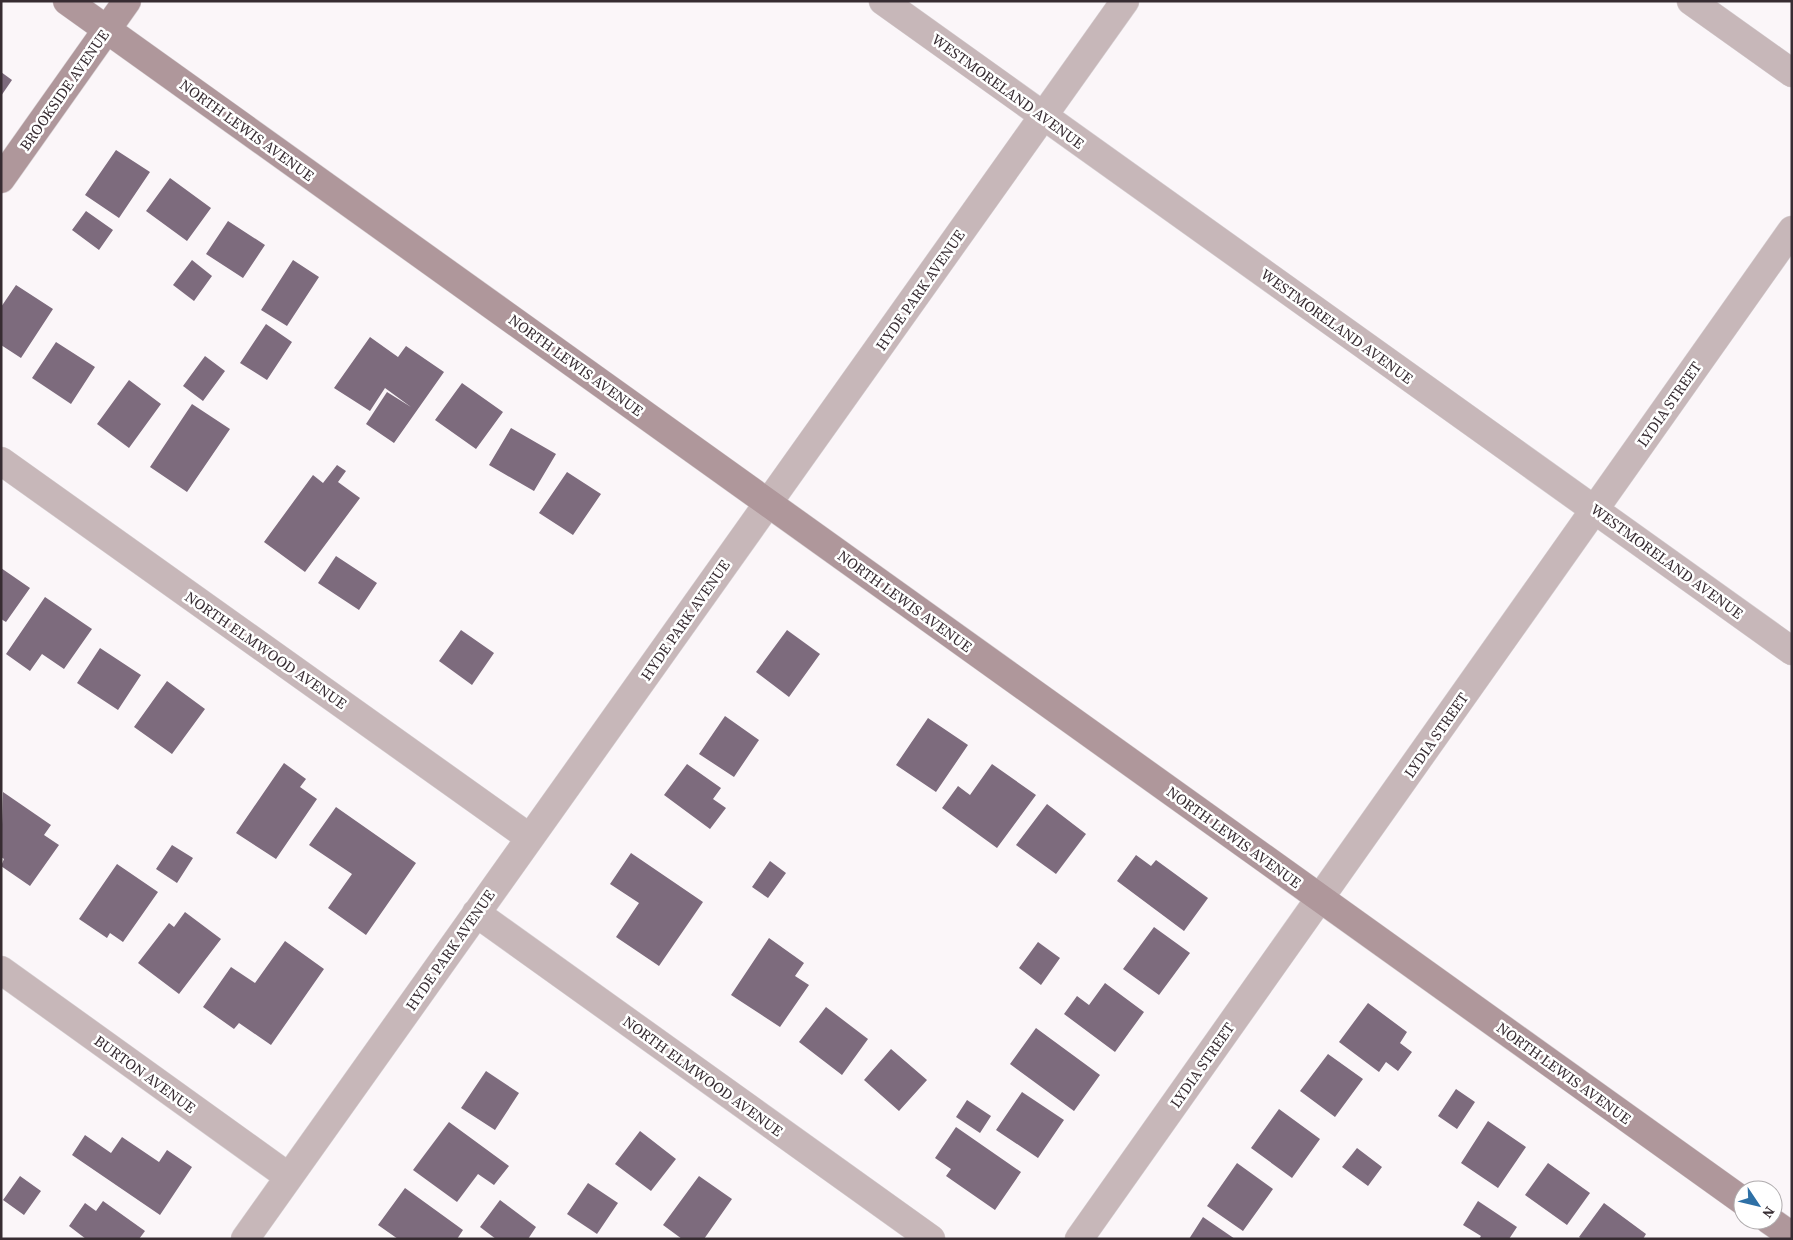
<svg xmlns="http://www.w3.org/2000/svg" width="1793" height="1240" viewBox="0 0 1793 1240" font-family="'Source Serif 4',serif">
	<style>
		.building { fill: #7d6b7d }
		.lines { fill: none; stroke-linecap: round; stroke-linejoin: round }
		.street-casing { stroke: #d8d2d5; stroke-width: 29 }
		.secondary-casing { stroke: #d8d2d5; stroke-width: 29 }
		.street { stroke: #c7b7b9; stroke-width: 28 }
		.secondary { stroke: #af979b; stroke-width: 28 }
		.labels { text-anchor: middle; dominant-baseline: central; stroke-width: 5; stroke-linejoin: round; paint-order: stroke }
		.street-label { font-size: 15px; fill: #372c32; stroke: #fff }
	</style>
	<rect width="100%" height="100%" fill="#fbf6f9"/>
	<path class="building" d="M1,72L12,80L1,96Z
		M116,150L150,172L119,218L85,195Z
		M170,178L211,208L187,241L146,211Z
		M86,211L113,230L99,250L72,230Z
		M228,221L265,245L243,278L206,254Z
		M192,260L212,276L194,301L173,285Z
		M293,260L319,277L287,326L261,310Z
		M16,285L53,309L21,358L1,345V307Z
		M266,324L292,342L267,380L240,363Z
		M370,337L398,357L406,346L444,372L394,443L366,424L387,392L411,407L385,388L370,411L334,388Z
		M56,342L95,367L71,404L32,378Z
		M205,356L225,371L203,401L183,386Z
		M129,380L161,404L129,448L97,424Z
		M462,383L503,412L476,449L435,420Z
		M192,404L230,429L187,492L150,467Z
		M511,428L556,454L534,491L489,465Z
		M337,465L346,471L338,482L360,498L305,572L264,542L313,475L323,483Z
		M567,472L601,494L573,535L539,513Z
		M336,556L377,583L359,610L318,583Z
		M1,568L30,588L6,622L1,619Z
		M45,597L92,629L64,669L42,654L30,671L6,654Z
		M461,630L494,653L472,685L439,661Z
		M787,630L820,654L789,697L756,672Z
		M100,648L141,675L118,710L77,683Z
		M167,681L205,709L172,754L134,727Z
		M725,716L759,740L734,777L699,754Z
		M928,718L968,745L936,792L896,765Z
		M284,763L306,779L300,787L317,799L276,859L236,833Z
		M687,764L721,788L713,799L726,808L710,829L664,795Z
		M992,764L1036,795L997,848L942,808L958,786L970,795Z
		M3,792L51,825L44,835L59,845L30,886L1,866L4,859L1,857Z
		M1047,804L1086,834L1056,874L1016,845Z
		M336,807L416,863L366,935L328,908L352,874L309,845Z
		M172,845L193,858L177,883L156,869Z
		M631,853L703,902L659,966L616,937L639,903L610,884Z
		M1136,855L1151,866L1156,860L1208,898L1184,931L1117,881Z
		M770,861L786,873L768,898L752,887Z
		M117,864L158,892L123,942L110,933L107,938L79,919Z
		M185,912L221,939L179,994L138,963L169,923L174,927Z
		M1154,927L1190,953L1159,995L1123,969Z
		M769,938L804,963L795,976L809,985L780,1027L731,995Z
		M285,941L324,969L271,1045L239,1023L234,1029L203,1007L231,967L255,983Z
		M1038,942L1060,958L1041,985L1019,968Z
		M1105,983L1144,1012L1115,1052L1064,1014L1077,996L1089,1005Z
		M1368,1003L1407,1032L1400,1043L1412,1052L1398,1071L1386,1062L1379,1072L1339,1042Z
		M826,1007L868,1039L842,1075L799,1042Z
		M1036,1028L1100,1075L1074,1111L1010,1064Z
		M891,1049L927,1080L899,1111L864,1080Z
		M1328,1054L1363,1079L1335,1117L1300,1091Z
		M486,1071L519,1093L495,1130L461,1108Z
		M1456,1089L1475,1102L1457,1129L1438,1116Z
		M1022,1092L1064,1120L1038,1158L996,1130Z
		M967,1100L991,1116L980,1133L956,1117Z
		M1279,1109L1320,1139L1292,1178L1251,1148Z
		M1488,1121L1526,1147L1498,1188L1461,1163Z
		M449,1122L509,1166L494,1185L478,1174L457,1202L413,1170Z
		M956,1127L1021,1172L995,1210L946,1176L951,1169L935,1158Z
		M640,1131L676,1159L651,1191L615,1164Z
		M85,1135L111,1153L122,1137L159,1162L167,1150L192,1167L160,1215L72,1155Z
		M1357,1148L1382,1167L1368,1186L1342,1167Z
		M1237,1163L1273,1189L1243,1231L1207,1206Z
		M1548,1163L1590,1193L1567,1225L1525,1195Z
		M20,1176L41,1191L24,1215L3,1200Z
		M699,1176L732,1199L704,1239H682L663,1225Z
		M588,1183L618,1203L597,1234L567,1214Z
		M405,1188L463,1230L457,1239H398L378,1225Z
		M500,1200L536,1227L528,1239H496L480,1227Z
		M103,1201L145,1231L139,1239H86L69,1226L85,1203L96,1211Z
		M1478,1201L1517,1227L1509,1239H1479L1481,1236L1463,1225Z
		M1604,1203L1646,1234L1643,1239H1582L1579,1237Z
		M1203,1217L1235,1239H1189Z"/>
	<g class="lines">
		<g class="street-casing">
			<path id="street" d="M883,1L1792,651
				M1691,1L1792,73
				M1,461L530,838
				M476,913L931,1239
				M1,970L289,1177
				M245,1239L1125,1
				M1079,1239L1792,230"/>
		</g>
		<g class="secondary-casing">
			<path id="secondary" d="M67,1L1743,1201
				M1,179L127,1
				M1769,1220L1792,1236"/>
		</g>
		<use href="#street" class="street"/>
		<use href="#secondary" class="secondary"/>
	</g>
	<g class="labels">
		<g class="street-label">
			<text transform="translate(64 90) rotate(-55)">BROOKSIDE AVENUE</text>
			<text transform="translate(1008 91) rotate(36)">WESTMORELAND AVENUE</text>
			<text transform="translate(247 130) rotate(36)">NORTH LEWIS AVENUE</text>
			<text transform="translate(920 290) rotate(-55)">HYDE PARK AVENUE</text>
			<text transform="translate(1337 326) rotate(36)">WESTMORELAND AVENUE</text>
			<text transform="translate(576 365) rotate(36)">NORTH LEWIS AVENUE</text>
			<text transform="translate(1669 404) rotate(-55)">LYDIA STREET</text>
			<text transform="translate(1667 561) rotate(36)">WESTMORELAND AVENUE</text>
			<text transform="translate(905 601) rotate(36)">NORTH LEWIS AVENUE</text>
			<text transform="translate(685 620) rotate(-55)">HYDE PARK AVENUE</text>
			<text transform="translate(266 650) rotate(35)">NORTH ELMWOOD AVENUE</text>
			<text transform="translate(1436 735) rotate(-55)">LYDIA STREET</text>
			<text transform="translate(1234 837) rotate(36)">NORTH LEWIS AVENUE</text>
			<text transform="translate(450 950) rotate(-55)">HYDE PARK AVENUE</text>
			<text transform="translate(1202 1065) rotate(-55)">LYDIA STREET</text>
			<text transform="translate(1564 1073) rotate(36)">NORTH LEWIS AVENUE</text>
			<text transform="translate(145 1074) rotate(36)">BURTON AVENUE</text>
			<text transform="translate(703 1076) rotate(36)">NORTH ELMWOOD AVENUE</text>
		</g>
	</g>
	<rect width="1793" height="1240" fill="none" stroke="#372c32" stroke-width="5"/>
	<g transform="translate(1758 1205) rotate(125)"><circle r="24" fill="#ffffff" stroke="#afabad"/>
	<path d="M0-4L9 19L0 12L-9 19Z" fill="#2e70a6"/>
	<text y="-8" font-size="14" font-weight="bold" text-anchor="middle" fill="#372c32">N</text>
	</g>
</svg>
